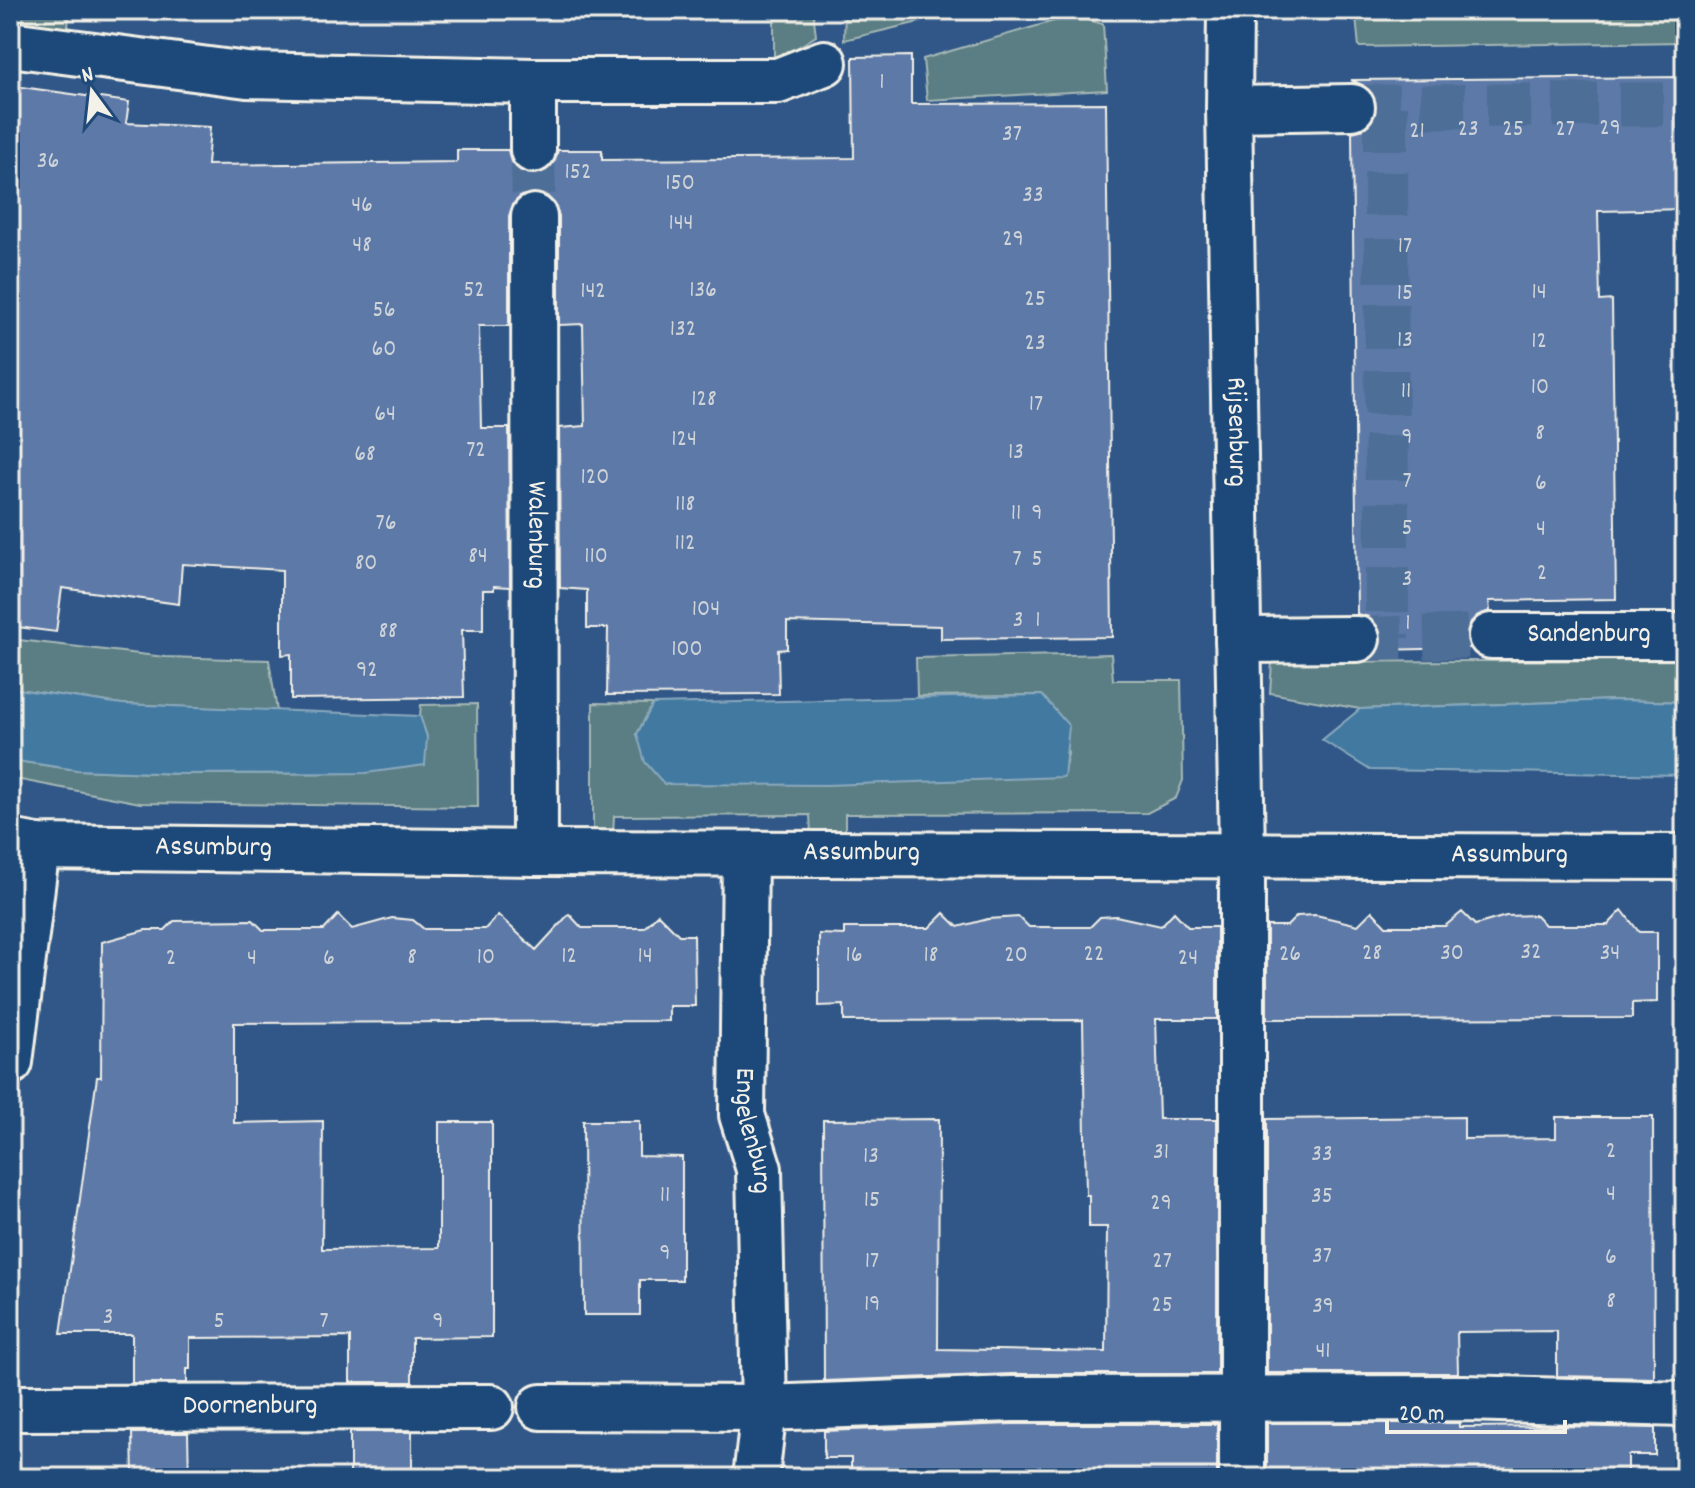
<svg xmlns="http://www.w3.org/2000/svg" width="1695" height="1488" viewBox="0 0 1695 1488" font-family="Dekko,sans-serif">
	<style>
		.green { fill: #5a7e83; stroke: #a7b8b6; stroke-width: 2 }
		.water { fill: #4379a0; stroke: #8aa9bd; stroke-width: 2 }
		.building { fill: #5d79a8; stroke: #f4f1e8; stroke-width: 2 }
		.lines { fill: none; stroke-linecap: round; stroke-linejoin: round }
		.minor-tunnel { stroke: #4d6e96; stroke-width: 44; stroke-dasharray: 44 22; stroke-linecap: butt }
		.minor-casing { stroke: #f4f1e8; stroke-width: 50 }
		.minor { stroke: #1f4a7a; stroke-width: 44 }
		.labels { text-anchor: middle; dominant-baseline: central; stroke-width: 7; stroke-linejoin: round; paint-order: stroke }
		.number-label { font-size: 24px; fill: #ced3d8 }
		.street-label { font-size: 28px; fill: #f4f1e8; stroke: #1f4a7a }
	</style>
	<rect width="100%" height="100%" fill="#305787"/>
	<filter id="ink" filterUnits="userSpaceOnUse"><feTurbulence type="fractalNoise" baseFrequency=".0125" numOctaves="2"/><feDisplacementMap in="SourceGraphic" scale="16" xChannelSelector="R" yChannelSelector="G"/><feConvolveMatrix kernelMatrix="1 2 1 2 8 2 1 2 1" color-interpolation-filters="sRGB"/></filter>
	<g filter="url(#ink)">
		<path class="green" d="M10,10H69L68,32L10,23Z
			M481,10H813L816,36L774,62V14Z
			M845,10H969L844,40Z
			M1373,10H1685V42L1359,47L1356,17Z
			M1071,16L1103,24L1107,90L927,100L923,59Z
			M10,639L165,657L269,660L277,711L122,704L10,688Z
			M1111,654L1113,680H1181L1183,780L1176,798L1147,813L845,814V835H811L810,815L614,816L613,835L593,836V703L653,704L637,734L1063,777L1068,753L1042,695L917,696L916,658Z
			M1685,660V702L1618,700L1360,709L1270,693L1272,662Z
			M477,704L478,807L140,803L10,778V760L77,770L181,774L366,773L427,737L420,716L421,705Z"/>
		<path class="water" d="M10,688L122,704L420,716L427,737L425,765L366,773L181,774L77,770L10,760Z
			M1042,695L1069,726L1064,777L826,785L664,784L645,762L637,734L653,704Z
			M1618,700L1685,702V775L1370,770L1322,740L1360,709Z"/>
		<path class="building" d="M911,56V104L1106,103L1112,637L941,639V626L787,622V649L778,650L779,694L607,695L608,628H587V590L560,588L559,428L585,426L583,324L559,325V216L555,204L547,196L535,192L521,196L513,204L509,216V326H479L481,428H509L510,587L494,586V590H483V630H462L464,697L291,699V654L282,655V570L182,564L179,604L62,588L56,632L10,626V118L14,86L129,102L126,123L210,127L207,165L457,162V150H508L511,162L520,171L534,175L545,172L554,163L558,150H602V160L854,158L853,57Z
			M1685,77V209L1598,211L1600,301L1612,300L1616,599L1489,601L1490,611L1478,615L1469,624L1466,637L1469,648L1379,650L1382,638L1378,626L1369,617L1357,614L1352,132L1364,129L1373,120L1377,106L1373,94L1365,86L1351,80Z
			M1622,910L1639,932H1657V1002L1632,1003V1018L1267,1019V926H1287L1297,916L1316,915L1358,925L1372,911L1386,926H1445L1462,912L1475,925L1506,916L1536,915L1545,925H1608Z
			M1174,912L1188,927H1217V1019H1156L1159,1119H1217V1374H1012L824,1381L823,1120L939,1119L938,1349L1106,1352L1107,1227H1089V1195H1086L1083,1020L844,1021V1005L819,1006V934L844,935V928H929L944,913L958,927L988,919L1019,917L1029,927H1090L1100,917L1116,916L1161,926Z
			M569,914L582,928H644L658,914L679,935H694L695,1006H669V1021L234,1023V1123L323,1121L322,1249L439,1248V1122H492V1337L412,1338V1382H350V1337L190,1338V1369H187V1383H132V1334H61L97,1077H101L102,942L145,930H165L174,921L253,920L263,930H324L338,915L352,929L392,918L413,920L424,929H485L498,915L536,950Z
			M1464,1117V1139L1556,1138V1117H1653L1654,1378L1557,1376V1331L1457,1332L1458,1373H1267V1119Z
			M583,1121H639V1156L682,1157V1280H640V1315H584Z
			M1267,1423H1459V1427L1557,1426L1655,1428V1455H1628V1478H1267Z
			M1012,1424H1217V1478H851V1458H824V1431Z
			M350,1432H412V1478H350Z
			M132,1433H188L189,1478H133Z"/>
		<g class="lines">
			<path class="minor-tunnel" d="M1386,106L1387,638
				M1355,107L1685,104
				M533,150L534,217
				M1358,639L1491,636"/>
			<g class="minor-casing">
				<g id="minor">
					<path id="s1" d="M1230,10L1229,109L1242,856V1478"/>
					<path d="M10,44L247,75L533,81H778L824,63"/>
					<path d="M533,81V150"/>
					<path d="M1229,109L1352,107"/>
					<path id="s2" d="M534,217L535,853"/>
					<path id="s3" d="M1491,636H1685"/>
					<path d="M1238,640L1357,639"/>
					<path id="s4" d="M10,842L37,847L535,853L1685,857"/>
					<path id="s5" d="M745,854L742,1115L759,1169L764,1408L756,1478"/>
					<path d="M10,1062L37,847"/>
					<path d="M541,1407L764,1408L1012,1399L1464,1398L1685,1404"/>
					<path id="s6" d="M10,1408L491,1407"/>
				</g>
			</g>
			<use href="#minor" class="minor"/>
		</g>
	</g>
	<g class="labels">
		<g class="number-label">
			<text x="882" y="83">1</text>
			<text x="1610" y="129">29</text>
			<text x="1468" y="130">23</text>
			<text x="1513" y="130">25</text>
			<text x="1565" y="130">27</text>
			<text x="1417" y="132">21</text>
			<text x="1012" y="135">37</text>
			<text x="48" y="162">36</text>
			<text x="578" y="173">152</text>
			<text x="680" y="184">150</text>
			<text x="1033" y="196">33</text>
			<text x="362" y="206">46</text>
			<text x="681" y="224">144</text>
			<text x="1013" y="240">29</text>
			<text x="362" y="246">48</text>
			<text x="1405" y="247">17</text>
			<text x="474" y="291">52</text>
			<text x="703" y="291">136</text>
			<text x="593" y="292">142</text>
			<text x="1539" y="293">14</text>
			<text x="1405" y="294">15</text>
			<text x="1035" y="300">25</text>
			<text x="384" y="311">56</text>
			<text x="683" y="330">132</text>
			<text x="1405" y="341">13</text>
			<text x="1539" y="342">12</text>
			<text x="1035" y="344">23</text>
			<text x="384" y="350">60</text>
			<text x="1540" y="388">10</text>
			<text x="1406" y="392">11</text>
			<text x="704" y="400">128</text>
			<text x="1036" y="405">17</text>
			<text x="385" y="415">64</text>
			<text x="1540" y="434">8</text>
			<text x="1407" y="438">9</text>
			<text x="684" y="440">124</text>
			<text x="476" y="451">72</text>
			<text x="1016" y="453">13</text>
			<text x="365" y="455">68</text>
			<text x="595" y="478">120</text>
			<text x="1407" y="482">7</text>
			<text x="1541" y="484">6</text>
			<text x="685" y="505">118</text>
			<text x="1016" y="514">11</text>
			<text x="1037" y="514">9</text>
			<text x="386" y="524">76</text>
			<text x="1407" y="529">5</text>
			<text x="1541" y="530">4</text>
			<text x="685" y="544">112</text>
			<text x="478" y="557">84</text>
			<text x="596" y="557">110</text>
			<text x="1017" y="560">7</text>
			<text x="1037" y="560">5</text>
			<text x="366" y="564">80</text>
			<text x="1542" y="574">2</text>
			<text x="1407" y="580">3</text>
			<text x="706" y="610">104</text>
			<text x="1018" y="621">3</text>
			<text x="1038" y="621">1</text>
			<text x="1408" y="624">1</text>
			<text x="388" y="632">88</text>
			<text x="687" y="650">100</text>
			<text x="367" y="671">92</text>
			<text x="1531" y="953">32</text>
			<text x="1372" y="954">28</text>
			<text x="1452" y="954">30</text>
			<text x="1610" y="954">34</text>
			<text x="1094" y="955">22</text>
			<text x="1290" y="955">26</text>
			<text x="854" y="956">16</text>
			<text x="931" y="956">18</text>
			<text x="1016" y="956">20</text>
			<text x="569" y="957">12</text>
			<text x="645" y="957">14</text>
			<text x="412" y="958">8</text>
			<text x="486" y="958">10</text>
			<text x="171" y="959">2</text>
			<text x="252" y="959">4</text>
			<text x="329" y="959">6</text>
			<text x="1188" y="959">24</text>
			<text x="1611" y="1152">2</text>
			<text x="1161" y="1153">31</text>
			<text x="1322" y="1155">33</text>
			<text x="871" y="1157">13</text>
			<text x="1611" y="1195">4</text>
			<text x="665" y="1196">11</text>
			<text x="1322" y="1197">35</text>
			<text x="872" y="1201">15</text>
			<text x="1161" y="1204">29</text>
			<text x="665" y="1254">9</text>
			<text x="1322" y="1257">37</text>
			<text x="1611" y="1258">6</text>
			<text x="872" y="1262">17</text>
			<text x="1162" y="1262">27</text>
			<text x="1611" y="1302">8</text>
			<text x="872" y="1305">19</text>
			<text x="1162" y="1306">25</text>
			<text x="1323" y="1307">39</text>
			<text x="108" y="1318">3</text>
			<text x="219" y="1322">5</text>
			<text x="324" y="1322">7</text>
			<text x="438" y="1322">9</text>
			<text x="1323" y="1352">41</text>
		</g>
		<g class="street-label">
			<text stroke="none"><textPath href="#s1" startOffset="422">Rijsenburg</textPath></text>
			<text stroke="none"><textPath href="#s2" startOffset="318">Walenburg</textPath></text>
			<text stroke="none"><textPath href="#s3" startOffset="98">Sandenburg</textPath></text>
			<text stroke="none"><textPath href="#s4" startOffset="204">Assumburg</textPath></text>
			<text stroke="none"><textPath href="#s4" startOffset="852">Assumburg</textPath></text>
			<text stroke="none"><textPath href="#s4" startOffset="1500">Assumburg</textPath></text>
			<text stroke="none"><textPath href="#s5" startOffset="278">Engelenburg</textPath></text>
			<text stroke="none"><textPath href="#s6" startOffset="240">Doornenburg</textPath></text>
		</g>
	</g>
	<rect width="1695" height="1488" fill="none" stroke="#1f4a7a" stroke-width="40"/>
	<rect x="20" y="20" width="1655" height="1448" fill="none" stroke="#f4f1e8" stroke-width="3" filter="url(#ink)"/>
	<g transform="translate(92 92) rotate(345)" stroke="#1f4a7a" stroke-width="6" paint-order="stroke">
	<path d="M0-6L14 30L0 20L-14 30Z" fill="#f4f1e8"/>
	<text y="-12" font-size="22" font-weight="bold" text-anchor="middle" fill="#f4f1e8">N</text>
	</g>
	<path d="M1387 1420v12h178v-12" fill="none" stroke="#f4f1e8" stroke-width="4"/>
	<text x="1399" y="1420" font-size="24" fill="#f4f1e8" stroke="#1f4a7a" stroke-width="6" paint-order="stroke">20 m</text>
</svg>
